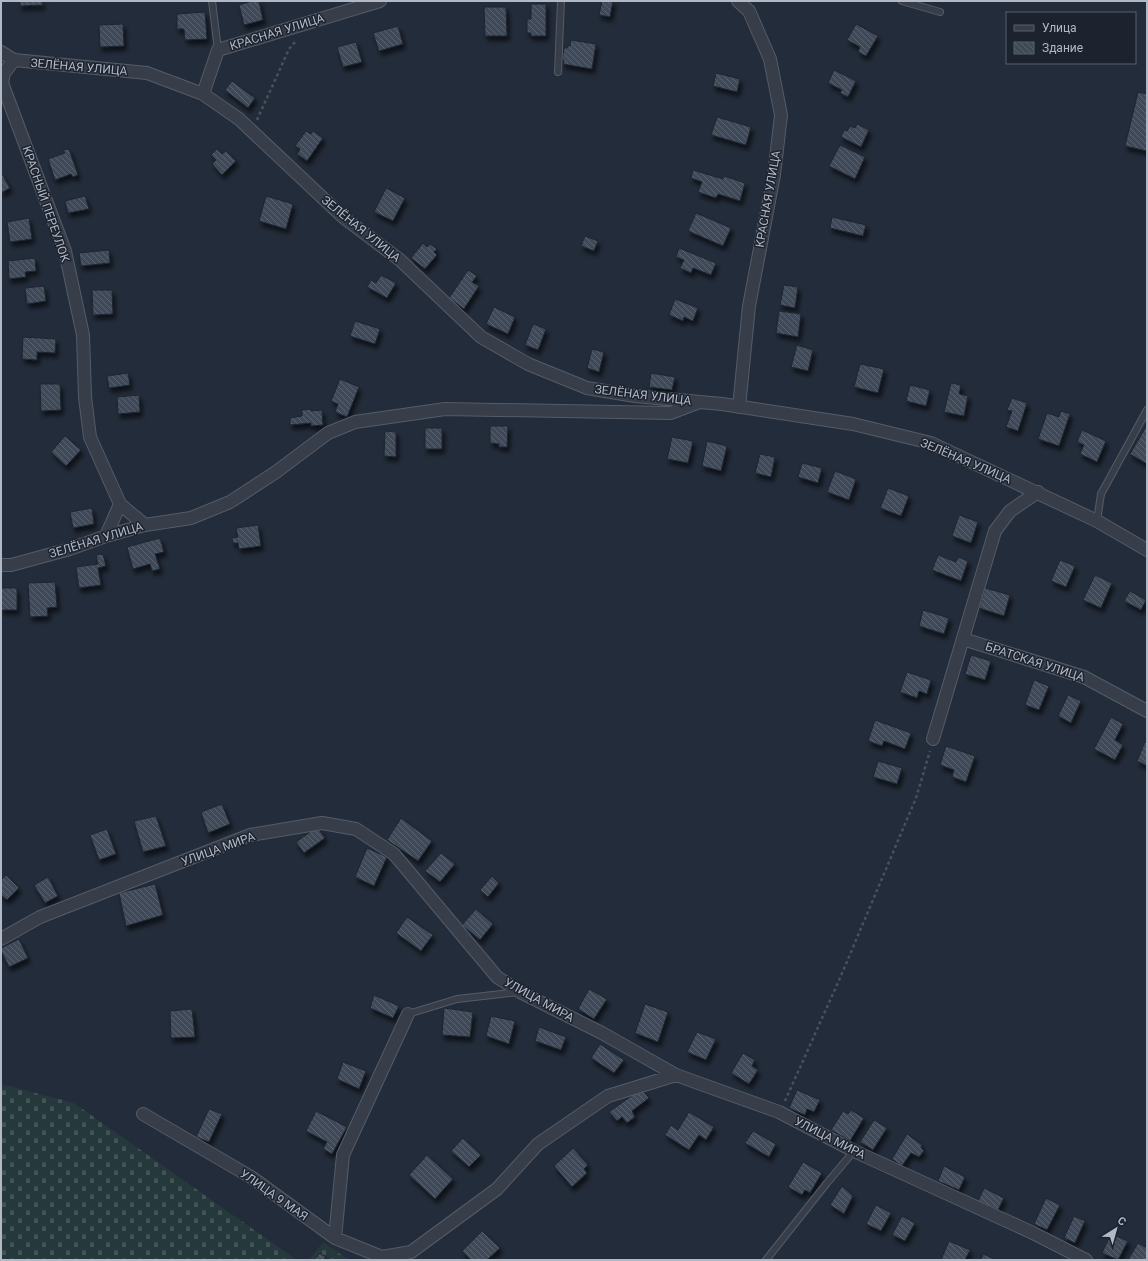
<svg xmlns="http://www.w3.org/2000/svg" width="1148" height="1261" viewBox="0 0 1148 1261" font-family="Roboto,sans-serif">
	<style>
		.cemetery { fill: url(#cemetery-stones) }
		.building { fill: url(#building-back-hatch); stroke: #1e2531; filter: url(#shadow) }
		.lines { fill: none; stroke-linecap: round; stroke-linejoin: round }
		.service-casing { stroke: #555c68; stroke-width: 8 }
		.minor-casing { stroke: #555c68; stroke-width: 14 }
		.path { stroke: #435558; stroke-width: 2.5; stroke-dasharray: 3 3; stroke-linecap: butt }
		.service { stroke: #373e4a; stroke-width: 6 }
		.minor { stroke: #373e4a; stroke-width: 12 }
		.labels { text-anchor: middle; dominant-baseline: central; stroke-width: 3; stroke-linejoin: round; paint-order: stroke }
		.street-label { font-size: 12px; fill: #b2b9c6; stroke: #1c232f }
	</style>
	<defs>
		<pattern id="cemetery-stones" width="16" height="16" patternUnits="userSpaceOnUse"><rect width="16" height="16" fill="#25383b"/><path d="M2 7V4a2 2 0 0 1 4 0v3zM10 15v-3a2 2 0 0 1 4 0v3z" fill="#425356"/></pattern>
		<pattern id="building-back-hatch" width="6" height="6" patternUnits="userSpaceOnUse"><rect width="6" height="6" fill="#3f4a59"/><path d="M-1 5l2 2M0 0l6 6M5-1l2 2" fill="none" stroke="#58626f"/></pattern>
		<filter id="shadow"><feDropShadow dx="2.5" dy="4.5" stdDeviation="2" flood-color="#0009"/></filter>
	</defs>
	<rect width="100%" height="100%" fill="#232c3a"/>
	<path class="cemetery" d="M1,1084L74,1103L297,1260H1Z
		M323,1242L349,1260H309Z"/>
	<path class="building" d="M20,1H42L43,5L20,6Z
		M252,1H259L263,20L244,25L239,5Z
		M602,1H613L610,17L599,15Z
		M531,4H546V36H531V33H527V19H531Z
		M484,7H506L507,36H485Z
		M205,12L207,39L185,40L184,29H177V14Z
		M123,24L124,46L100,47L99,25Z
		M856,24L878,36L866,56L858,52L860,47L847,40Z
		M398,26L403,44L379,51L373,33Z
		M571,40L596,44L592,69L563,64L564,60H562L564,48H567L568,46H570Z
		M356,42L362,62L343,67L337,47Z
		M834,70L856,81L848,97L840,93L842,90L828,83Z
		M716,73L740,79L737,92L713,86Z
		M232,81L255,98L248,108L225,90Z
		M1138,92L1147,94V151L1125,146Z
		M717,117L751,127L746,145L711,135Z
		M857,124L869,130L861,147L841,137L844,130L847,131L850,126L855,128Z
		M306,131L311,134L313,131L323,138L307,161L297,154L300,149L295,146Z
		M840,145L865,157L855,179L829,166Z
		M69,149L78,175L73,177L71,174L55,180L48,159L65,153L63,150Z
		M217,149L222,154L226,151L236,161L222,175L212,164L216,160L211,155Z
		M693,170L723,179L724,176L745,183L740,201L718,194L716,198L698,192L702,182L691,178Z
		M1,172L10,188L1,193Z
		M386,188L405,198L393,221L374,212Z
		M85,196L89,209L68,213L65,201Z
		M266,196L293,204L286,229L259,221Z
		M696,213L731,228L723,246L688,231Z
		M832,217L866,225L863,236L830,228Z
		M29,218L32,239L10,242L7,222Z
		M585,236L598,241L594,251L581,246Z
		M423,243L427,247L430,244L437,249L434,252L437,255L425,269L411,258Z
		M679,248L716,263L711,275L693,268L691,273L680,268L684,260L676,257Z
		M109,250L110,263L81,266L79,253Z
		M35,258L36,271L25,272L26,277L9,279L8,261Z
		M468,270L477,276L472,282L479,286L464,309L449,298Z
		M381,275L396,283L387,298L367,287L371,280L376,283Z
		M784,285L798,287L795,308L780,305Z
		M44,286L46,301L27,304L25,288Z
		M92,290H112L113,314L93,315Z
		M675,299L698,308L693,321L684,317L683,321L669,315Z
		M494,307L515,317L508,334L486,324Z
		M779,311L801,314L798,337L776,333Z
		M355,321L380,329L375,344L350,336Z
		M533,324L546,329L538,350L525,345Z
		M23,337L56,339L55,353L37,352V360L22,359Z
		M797,345L813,350L808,371L791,367Z
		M592,349L604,352L599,372L587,368Z
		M860,364L884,369L878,393L854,387Z
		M128,373L130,385L109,388L107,376Z
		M651,373L675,377L672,390L649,387Z
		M340,379L359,387L347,417L335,412L338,404L331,401Z
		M951,383L961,385L959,394L968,396L964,416L944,412Z
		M40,384H60L61,410L41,411Z
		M910,385L930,390L926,406L906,401Z
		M139,395L140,412L118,414L117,397Z
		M1012,398L1027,403L1018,431L1006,427L1012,411L1007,410Z
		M311,409V411L322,410L323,425L311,426V423L290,425V418L302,416V410Z
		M1061,411L1070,414L1059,446L1038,439L1047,413L1059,417Z
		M1147,425V464L1130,454Z
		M490,426H508L507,447H499V444L490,443Z
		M425,428H442V449H425Z
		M1082,430L1106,441L1097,462L1080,454L1084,445L1077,442Z
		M385,431L396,432V457L384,456Z
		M65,436L81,450L66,466L51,452Z
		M672,437L693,441L688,463L667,459Z
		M707,441L727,446L721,471L702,466Z
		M760,454L775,457L771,477L755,473Z
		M802,463L822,468L818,483L798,477Z
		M835,471L856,479L849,500L827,492Z
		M888,488L909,496L901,516L880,508Z
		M92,508L94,524L73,528L70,512Z
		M959,515L978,522L971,543L952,536Z
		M258,525L261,546L239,549L238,543H233L232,538L238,537L236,528Z
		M160,538L164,552L155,554L160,569L152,571L150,564L133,569L127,547Z
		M103,554L106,566L98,568L101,585L79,588L76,567L98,564L96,555Z
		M938,555L956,562L958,557L968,561L961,581L932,570Z
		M1060,560L1075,566L1066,587L1051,581Z
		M1095,575L1112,583L1101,608L1083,600Z
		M55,582L57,607L47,608L48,616L30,617L28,583Z
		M1,588H17V610H1Z
		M985,588L1010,595L1004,616L979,608Z
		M1130,591L1146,600L1141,610L1124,601Z
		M923,610L949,618L944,634L919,626Z
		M971,655L991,661L985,680L965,674Z
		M907,672L931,680L927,694L919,691L917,698L900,692Z
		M1034,680L1049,686L1039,710L1025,705Z
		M1068,695L1081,701L1071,723L1058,716Z
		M1111,717L1123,724L1115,740L1123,745L1115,760L1094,749Z
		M875,720L911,733L905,749L884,741L882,746L868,741Z
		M1145,742L1147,743V766L1137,761Z
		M946,746L975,756L966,782L952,777L954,770L940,765Z
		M878,761L902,768L897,784L873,777Z
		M222,804L230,824L208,833L201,812Z
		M156,816L166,846L143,852L134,821Z
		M401,818L432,841L418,861L387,840Z
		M317,827L325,838L304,853L296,842Z
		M107,829L116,854L99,860L90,835Z
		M367,848L387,857L374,886L355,877Z
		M441,853L455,864L440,882L425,871Z
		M6,875L19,888L7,900L1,895V880Z
		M492,876L499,883L488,897L480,890Z
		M48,877L58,896L45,903L34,885Z
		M155,884L163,915L126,926L119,893Z
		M476,909L493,924L480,940L462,925Z
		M407,917L433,935L421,951L396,933Z
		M19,939L28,958L9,967L1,951V948Z
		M589,989L607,999L594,1019L578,1009Z
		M374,995L399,1006L393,1018L370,1008Z
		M645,1004L668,1012L658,1042L635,1033Z
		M444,1008L473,1012L470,1037L442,1035Z
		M192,1009L195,1037L171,1038L170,1011Z
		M491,1016L515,1021L509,1044L486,1036Z
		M539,1027L566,1037L561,1050L535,1041Z
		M697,1032L716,1039L706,1060L687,1052Z
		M600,1044L624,1060L614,1073L591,1058Z
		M743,1053L755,1060L752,1066L758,1070L749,1084L731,1073Z
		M343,1062L366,1071L359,1089L337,1079Z
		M641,1089L649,1098L632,1111L635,1117L627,1123L622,1117L617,1121L609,1112Z
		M797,1090L820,1100L814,1112L807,1109L805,1115L789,1108Z
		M209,1109L222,1114L209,1142L196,1137Z
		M851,1110L864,1118L850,1141L831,1130L843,1111L848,1114Z
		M316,1111L347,1127L332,1154L323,1149L327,1142L306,1131Z
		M689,1112L714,1127L706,1140L699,1135L689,1150L665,1135L671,1125L678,1130Z
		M874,1120L887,1128L873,1150L860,1142Z
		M753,1131L776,1144L769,1157L745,1143Z
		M907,1134L922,1145L921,1148L924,1151L919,1157L911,1153L902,1166L892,1159Z
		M463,1138L481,1155L469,1167L451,1151Z
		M573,1148L588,1165L584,1169L587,1173L572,1187L554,1166Z
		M427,1155L453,1179L435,1199L409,1175Z
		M803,1162L822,1173L810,1193L805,1190L802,1195L788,1187Z
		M944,1166L965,1177L959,1190L938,1181Z
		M842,1186L853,1196L844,1214L830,1205Z
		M984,1188L1004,1198L998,1210L978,1201Z
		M1046,1198L1060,1205L1047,1230L1034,1224Z
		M876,1205L891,1213L881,1231L866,1224Z
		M902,1216L915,1223L905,1241L892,1235Z
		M1074,1216L1085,1221L1075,1243L1064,1238Z
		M482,1231L500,1248L487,1260H471L462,1251Z
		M1111,1234L1128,1241L1118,1260L1102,1253Z
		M949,1241L970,1250L965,1260H941Z
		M1138,1243L1147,1248V1260H1128Z
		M320,1253L326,1257L323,1260H314Z
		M983,1254L997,1260H981Z"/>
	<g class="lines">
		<g class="service-casing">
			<path id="service" d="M212,1L218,50
				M902,1L940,12
				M558,72L561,1
				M1097,521L1101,494L1147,410
				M408,1014L457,999L518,992
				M766,1260L827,1183L854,1151"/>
		</g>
		<g class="minor-casing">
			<path id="minor" d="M738,1L749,11L770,59L781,115L774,175L749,306L739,407
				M1,52L14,60L147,73L203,94L239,119L343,217L400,260L481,337L528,364L587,388L635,396L722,404L853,424L931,443L1097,521L1147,550
				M14,60L4,73L2,83L65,251L83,335L85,397L90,437L120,504L106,536
				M203,94L218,50L380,1
				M120,504L134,516L145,525
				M1,565H11L70,549L106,536L145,525L191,518L230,502L276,472L328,433L355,422L445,409L671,413L697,403
				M963,639L1084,677L1147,711
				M933,739L995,531L1010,511L1038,492
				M1,939L40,917L250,835L322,823L356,829L394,854L497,977L520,992L602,1033L676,1075L779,1112L854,1151L1033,1233L1086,1260
				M143,1114L251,1177L335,1238L382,1257L411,1252L497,1189L538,1144L608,1096L676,1075
				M335,1238L343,1155L408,1014"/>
		</g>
		<path class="path" d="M257,120L289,49L296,41
			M785,1101L840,978L916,798L930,751"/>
		<use href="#service" class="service"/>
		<use href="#minor" class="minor"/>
	</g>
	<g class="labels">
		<g class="street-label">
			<text transform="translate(277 32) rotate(-17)">КРАСНАЯ УЛИЦА</text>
			<text transform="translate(79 67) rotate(5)">ЗЕЛЁНАЯ УЛИЦА</text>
			<text transform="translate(768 199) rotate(-80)">КРАСНАЯ УЛИЦА</text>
			<text transform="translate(46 204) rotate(71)">КРАСНЫЙ ПЕРЕУЛОК</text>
			<text transform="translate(361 229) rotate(39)">ЗЕЛЁНАЯ УЛИЦА</text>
			<text transform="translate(643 395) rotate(7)">ЗЕЛЁНАЯ УЛИЦА</text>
			<text transform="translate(966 461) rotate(23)">ЗЕЛЁНАЯ УЛИЦА</text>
			<text transform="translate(96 540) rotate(-17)">ЗЕЛЁНАЯ УЛИЦА</text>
			<text transform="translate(1035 662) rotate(18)">БРАТСКАЯ УЛИЦА</text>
			<text transform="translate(218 849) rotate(-20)">УЛИЦА МИРА</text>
			<text transform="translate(539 1000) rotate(29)">УЛИЦА МИРА</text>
			<text transform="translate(830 1138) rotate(27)">УЛИЦА МИРА</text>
			<text transform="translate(274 1195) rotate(35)">УЛИЦА 9 МАЯ</text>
		</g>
	</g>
	<rect width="1148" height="1261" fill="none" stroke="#b2b9c6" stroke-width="4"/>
	<rect x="1006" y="12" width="130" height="52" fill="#1c232f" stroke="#585f6b"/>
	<rect x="1014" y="25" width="20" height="6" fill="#373e4a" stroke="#585f6b"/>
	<text x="1042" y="32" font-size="12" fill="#b2b9c6">Улица</text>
	<rect x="1014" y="42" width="20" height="12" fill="url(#building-back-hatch)" stroke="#585f6b"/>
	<text x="1042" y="52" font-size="12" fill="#b2b9c6">Здание</text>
	<g transform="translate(1116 1229) rotate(37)" stroke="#1c232f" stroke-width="3" paint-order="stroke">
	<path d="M0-3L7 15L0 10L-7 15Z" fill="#b2b9c6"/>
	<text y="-6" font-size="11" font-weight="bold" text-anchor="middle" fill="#b2b9c6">С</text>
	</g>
</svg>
